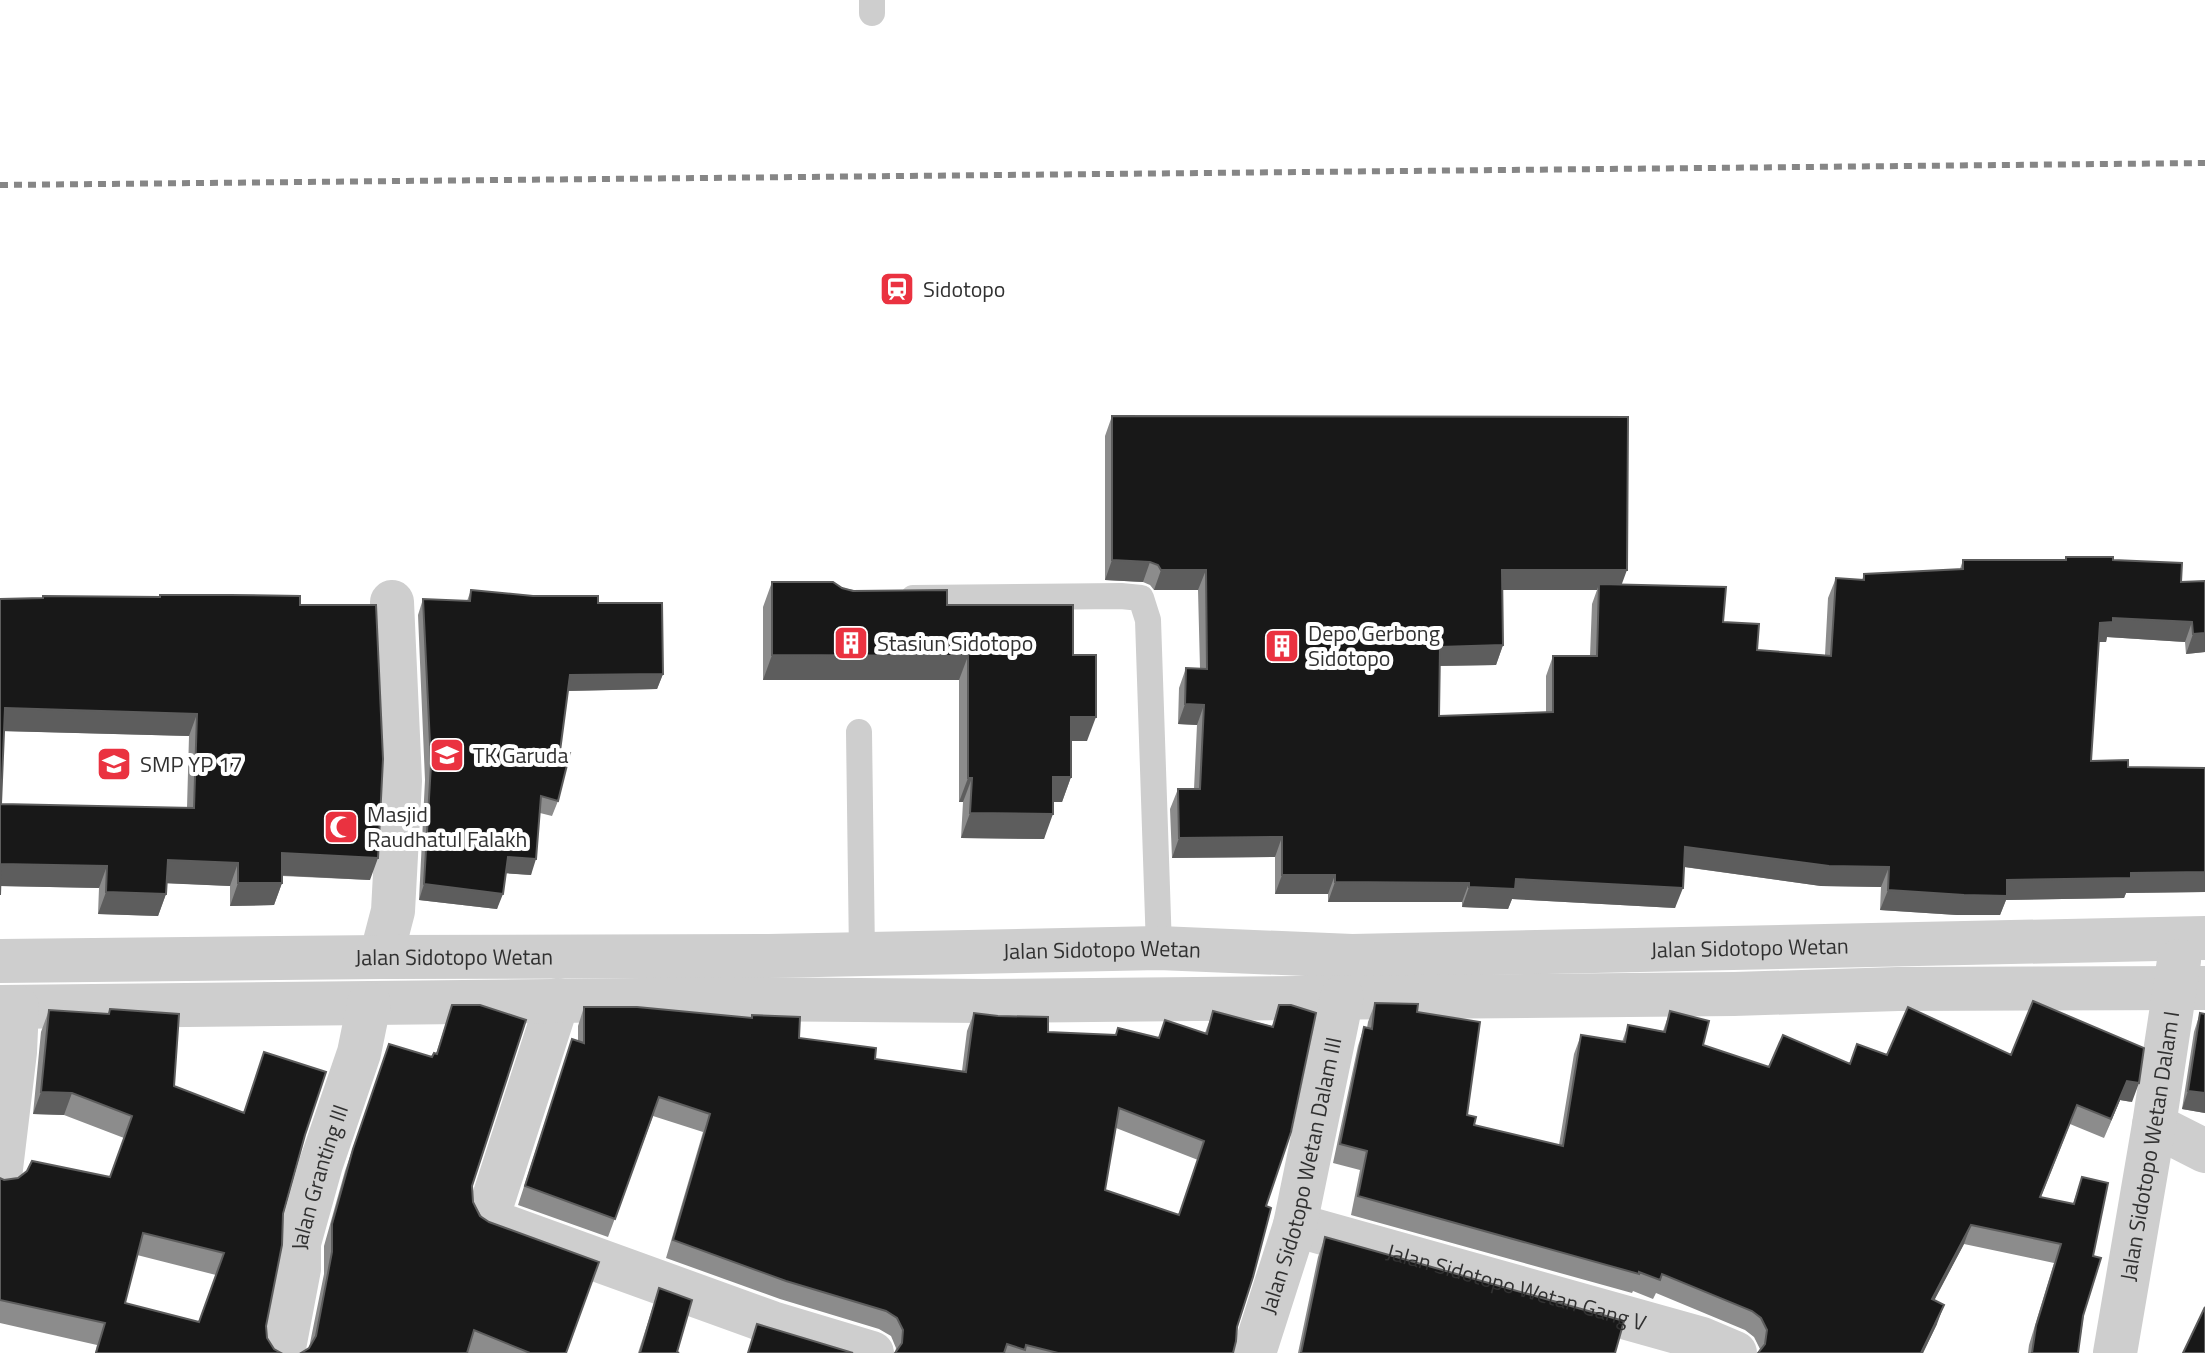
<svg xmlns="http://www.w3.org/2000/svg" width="2205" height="1353" viewBox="0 0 2205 1353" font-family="'Titillium Web',sans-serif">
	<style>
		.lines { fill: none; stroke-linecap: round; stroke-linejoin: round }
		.service { stroke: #cecece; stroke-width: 26 }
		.minor { stroke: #cecece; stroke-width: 44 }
		.rail { stroke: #868686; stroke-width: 6; stroke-dasharray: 8 6; stroke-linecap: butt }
		.wall { fill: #8c8c8c; fill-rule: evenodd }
		.shaded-wall { fill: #5d5d5d }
		.building { fill: #181818; stroke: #5d5d5d; stroke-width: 2; fill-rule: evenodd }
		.labels { text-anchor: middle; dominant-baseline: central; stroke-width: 8; stroke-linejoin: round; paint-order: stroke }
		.poi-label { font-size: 22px; fill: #313131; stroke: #fff; text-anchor: start }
		.street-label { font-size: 22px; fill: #313131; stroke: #fff }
	</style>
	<rect width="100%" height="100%" fill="#fff"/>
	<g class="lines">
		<path class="service" d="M872,0V13
			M913,598L1121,596L1141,598L1148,620L1159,948
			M859,732L862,955"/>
		<g class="minor">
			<path d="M381,957L393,911L400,781L392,602"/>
			<path id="s1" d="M0,961L381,957L768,956L1159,948L1352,956L2205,938"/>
			<path d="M558,1000L488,1216L490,1221L772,1323L872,1353"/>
			<path d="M0,1007L728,999L984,1001L1734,994L1898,989L2205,988"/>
			<path d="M2154,1125L2205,1151"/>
			<path d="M0,1177L15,1052L17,1007"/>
			<path id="s2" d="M1295,1225L1702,1339L1735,1353"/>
			<path id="s3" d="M283,1353L299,1269V1243L321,1164L359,1053L369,1004"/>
			<path id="s4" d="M1254,1353L1295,1225L1342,997"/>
			<path id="s5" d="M2115,1353L2154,1125L2179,961"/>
		</g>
		<path class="rail" d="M0,185L2205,163"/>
	</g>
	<path class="wall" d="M1112,416L1622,584L1723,622L1757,650L1825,655L1828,598L1836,578L1862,580L1864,574L1960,569L1963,560H2065L2066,557L2113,560L2181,582L2205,581V652L2186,654L2185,642L2107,637L2106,642H2099L2091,761L2128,767L2205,768V892L2126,893L2124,898L2006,900L2000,915H1957L1880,910L1881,887L1821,886L1684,867L1675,908L1512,899L1508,909L1462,907V902H1328V894H1275V857L1172,858L1170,809L1178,789H1194L1197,725L1178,724L1179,688L1186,668H1200L1198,590H1154L1150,585L1143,582L1105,580V436ZM1502,590H1597L1592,604L1590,656H1553L1546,676V713L1439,716L1440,666L1496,665L1503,645Z
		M772,582L842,588L947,605L1073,655L1087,741H1071V777L1062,802H1053L1044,839L961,838L963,802H959V680H763V607Z
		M471,590L598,603L663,674L657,689L568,691L560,751L558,801L552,816L540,813L531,875L506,873L497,909L419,900L425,780L418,615L423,599L467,601Z
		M0,599L300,605L370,880L282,876V883L274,905L230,906V886L167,883L166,894L158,916L98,914L99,888L0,886V896ZM4,731L189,736L187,808L1,804Z
		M1375,1003L1417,1012L1467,1115L1474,1125L1559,1145L1574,1054L1581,1035L1622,1042L1628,1025L1663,1031L1670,1011L1703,1045L1769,1067L1850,1064L1887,1055H2011L2132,1102L2120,1100L2104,1138L2070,1124L2041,1197L2073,1204L2082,1177L2093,1256L2078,1353H2028L2029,1345L2054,1263L1964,1244L1934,1300L1937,1324L1923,1353H1758L1760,1349L1754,1337L1745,1330L1656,1293L1653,1299L1633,1291L1632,1293L1351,1215L1360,1170L1333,1163L1358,1046L1364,1027L1367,1028L1368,1022Z
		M452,1005L472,1186L473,1202L566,1353H468L309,1348L324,1274V1246L345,1171L389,1044L432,1057L436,1054Z
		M1279,1005L1266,1206L1237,1327L1233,1353H895L896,1348L891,1336L879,1329L780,1299L666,1258L703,1132L653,1116L608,1237L518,1205L572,1039L578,1041V1026L584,1007L751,1018L752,1015L799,1038L875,1059L962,1071L967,1031L974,1013L1048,1032L1115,1035L1118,1028L1158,1038L1205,1033L1213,1011L1272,1026ZM1116,1128L1198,1160L1179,1215L1105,1190Z
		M110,1009L174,1086L305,1135L283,1214L266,1326L267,1338L274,1349L281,1353H95L97,1345L0,1323V1178L4,1180L110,1177L124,1138L64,1115L33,1114L41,1032L49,1010L108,1014ZM137,1255L216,1275L199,1322L125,1303Z
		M2200,1013L2205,1113L2182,1109L2194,1032Z
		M1325,1237L1615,1353H1298L1318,1257Z
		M659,1288L677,1352L679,1353H638Z"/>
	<path class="shaded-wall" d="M1112,560L1150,562L1143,582L1105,580Z
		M1161,570H1206L1198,590H1154Z
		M1502,570H1627L1620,589L1599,584L1597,590H1494Z
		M2113,618L2192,622L2185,642L2107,637L2106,642H2093L2100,623Z
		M2205,633V652L2186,654L2193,634Z
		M1503,645L1496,665L1433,666L1440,647Z
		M772,655L968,656L959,680H763Z
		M663,674L657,689L564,691L570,675Z
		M1185,704L1204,705L1197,725L1178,724Z
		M5,708L197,714L189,736L0,731Z
		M1071,717H1096L1087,741H1062Z
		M1053,777H1071L1062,802H1044Z
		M968,778H972L963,802H959Z
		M970,813L1053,814L1044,839L961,838Z
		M1282,837L1275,857L1172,858L1179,838Z
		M1685,847L1889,867L1881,887L1821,886L1678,866Z
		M282,853L378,858L370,880L274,875Z
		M508,857L536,859L531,875L502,873Z
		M168,860L238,863L230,886L160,883Z
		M1,864L107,866L99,888L0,886Z
		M2205,872V892L2126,893L2124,898L2006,900L2000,915H1957L1880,910L1888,890L2007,880L2131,873Z
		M1282,875H1335L1328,894H1275Z
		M1516,879L1683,888L1675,908L1512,899L1508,909L1462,907L1469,887Z
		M1335,882L1469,883L1462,902H1328Z
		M238,883H282L274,905L230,906Z
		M424,884L503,894L497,909L419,900Z
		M106,892L166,894L158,916L98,914Z
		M2127,1081L2139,1083L2132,1102L2120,1100L2104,1138Z
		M2188,1091L2205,1093V1113L2182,1109Z
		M41,1092L72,1093L64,1115L33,1114Z
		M1971,1225L1964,1244L1925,1318L1932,1299Z
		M1944,1305L1937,1324L1923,1353H1921Z"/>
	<path class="building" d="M1112,416L1628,417L1627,570H1502L1503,645L1440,647L1439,716L1553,712V656H1597L1599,584L1726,587L1723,622L1759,624L1757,650L1831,656L1836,578L1864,580V574L1963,569V560H2066V557H2113V560L2182,563L2181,582L2205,581V633L2193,634L2192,622L2113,618V622L2100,623L2091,761L2128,760V767L2205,768V872L2131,873V878L2007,880V896L1964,895L1888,890L1889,867L1829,866L1685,847L1683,888L1516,879L1515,889L1469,887V883L1335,882V875H1282V837L1179,838L1178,789H1200L1204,705L1185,704L1186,668L1207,669L1206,570H1161L1158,565L1150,562L1112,560Z
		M772,582H833L842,588L853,591L947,590V605H1073V655H1096V717H1071V777H1053V814L970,813L972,778H968V656L772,655Z
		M471,590L533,596H598V603H662L663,674L570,675L560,751L570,753L558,801L541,796L536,859L508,857L503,894L424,884L431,764L423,599L470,601Z
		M160,595H230L300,596V605H376L383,759L378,858L282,853V883H238V863L168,860L166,894L106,892L107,866L1,864L0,895V599L43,598V596L160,597ZM5,708L197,714L194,808L1,804Z
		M2033,1001L2144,1048L2139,1083L2127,1081L2111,1119L2077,1105L2040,1197L2074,1204L2082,1177L2108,1183L2093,1256L2101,1258L2083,1316L2078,1353H2032L2036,1326L2061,1244L1971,1225L1932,1299L1944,1305L1921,1353H1758L1765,1344L1767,1330L1761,1318L1752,1311L1662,1274L1660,1280L1639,1272V1274L1358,1196L1367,1151L1340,1144L1364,1027L1372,1029L1375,1003L1418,1004L1417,1012L1480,1022L1467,1115L1476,1117L1474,1125L1563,1146L1581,1035L1625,1042L1628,1025L1665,1032L1670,1011L1709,1021L1703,1045L1769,1067L1783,1035L1850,1064L1857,1044L1887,1055L1908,1007L2011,1055Z
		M452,1005H480L526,1020L472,1186L473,1202L480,1216L489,1222L599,1262L566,1353H530L474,1330L467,1353H301L309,1348L316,1336L332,1252V1224L353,1149L389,1044L432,1057L434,1053L437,1054Z
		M1279,1005H1291L1316,1013L1291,1132L1266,1206L1271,1208L1253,1277L1237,1327L1236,1341L1233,1353H1058L1026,1345L1025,1350L1007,1344L1004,1353H895L902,1343L903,1330L897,1318L886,1311L786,1281L673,1240L710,1114L659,1097L615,1219L525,1186L572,1039L584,1043V1007H637L752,1018V1015L800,1017L799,1038L876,1048L875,1059L966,1072L974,1013L998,1016L1048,1017V1032L1116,1035L1118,1028L1159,1038L1165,1020L1207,1034L1213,1011L1273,1027ZM1119,1108L1204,1141L1179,1215L1105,1190Z
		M110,1009L179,1014L174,1086L244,1113L264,1052L326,1072L305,1135L283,1214L282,1245L266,1326L267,1338L274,1349L281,1353H96L105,1323L0,1300V1178L4,1180L18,1178L27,1171L32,1161L110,1177L132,1116L72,1093L41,1092L49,1010L109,1014ZM143,1233L224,1253L199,1322L125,1303Z
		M2200,1013L2205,1014V1093L2188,1091Z
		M1325,1237L1624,1321L1615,1353H1301Z
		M659,1288L692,1300L677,1352L679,1353H640Z
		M2205,1307V1353H2183Z
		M757,1324L853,1353H748Z"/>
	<defs>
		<g id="station-square" transform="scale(1.8)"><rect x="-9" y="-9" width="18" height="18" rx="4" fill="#ea3240" stroke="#fff"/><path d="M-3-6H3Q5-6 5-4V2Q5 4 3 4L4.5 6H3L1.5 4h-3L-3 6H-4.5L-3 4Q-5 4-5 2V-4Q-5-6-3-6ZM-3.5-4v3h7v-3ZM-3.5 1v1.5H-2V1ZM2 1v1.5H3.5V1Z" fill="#fff"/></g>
		<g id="building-square" transform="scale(1.8)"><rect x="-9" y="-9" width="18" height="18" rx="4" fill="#ea3240" stroke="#fff"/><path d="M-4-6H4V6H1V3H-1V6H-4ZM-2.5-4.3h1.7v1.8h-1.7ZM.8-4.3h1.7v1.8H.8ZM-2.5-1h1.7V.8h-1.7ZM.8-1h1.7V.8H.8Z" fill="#fff"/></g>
		<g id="school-square" transform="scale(1.8)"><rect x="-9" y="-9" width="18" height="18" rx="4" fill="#ea3240" stroke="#fff"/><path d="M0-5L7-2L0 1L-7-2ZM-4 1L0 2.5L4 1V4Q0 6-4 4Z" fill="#fff"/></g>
		<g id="mosque-square" transform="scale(1.8)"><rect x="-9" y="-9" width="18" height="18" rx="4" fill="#ea3240" stroke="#fff"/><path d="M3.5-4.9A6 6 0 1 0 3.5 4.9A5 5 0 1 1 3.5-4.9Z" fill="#fff"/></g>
	</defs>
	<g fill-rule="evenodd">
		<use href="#station-square" x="897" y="289"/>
		<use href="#building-square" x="851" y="643"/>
		<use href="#building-square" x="1282" y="646"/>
		<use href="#school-square" x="447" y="755"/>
		<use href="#school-square" x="114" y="764"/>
		<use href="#mosque-square" x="341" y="827"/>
	</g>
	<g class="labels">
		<g class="poi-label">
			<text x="923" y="289">Sidotopo</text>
			<text x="1308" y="633">Depo Gerbong<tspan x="1308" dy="25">Sidotopo</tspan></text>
			<text x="877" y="643">Stasiun Sidotopo</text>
			<text x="473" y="755">TK Garuda</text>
			<text x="140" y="764">SMP YP 17</text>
			<text x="367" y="814">Masjid<tspan x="367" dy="25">Raudhatul Falakh</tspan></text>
		</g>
		<g class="street-label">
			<text stroke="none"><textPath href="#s1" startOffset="1750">Jalan Sidotopo Wetan</textPath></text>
			<text stroke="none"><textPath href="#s1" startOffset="1102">Jalan Sidotopo Wetan</textPath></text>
			<text stroke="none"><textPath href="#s1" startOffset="454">Jalan Sidotopo Wetan</textPath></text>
			<text stroke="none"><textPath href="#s5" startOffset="210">Jalan Sidotopo Wetan Dalam I</textPath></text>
			<text stroke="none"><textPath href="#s4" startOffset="184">Jalan Sidotopo Wetan Dalam III</textPath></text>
			<text stroke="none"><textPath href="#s3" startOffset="180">Jalan Granting III</textPath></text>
			<text stroke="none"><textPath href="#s2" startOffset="230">Jalan Sidotopo Wetan Gang V</textPath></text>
		</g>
	</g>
</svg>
